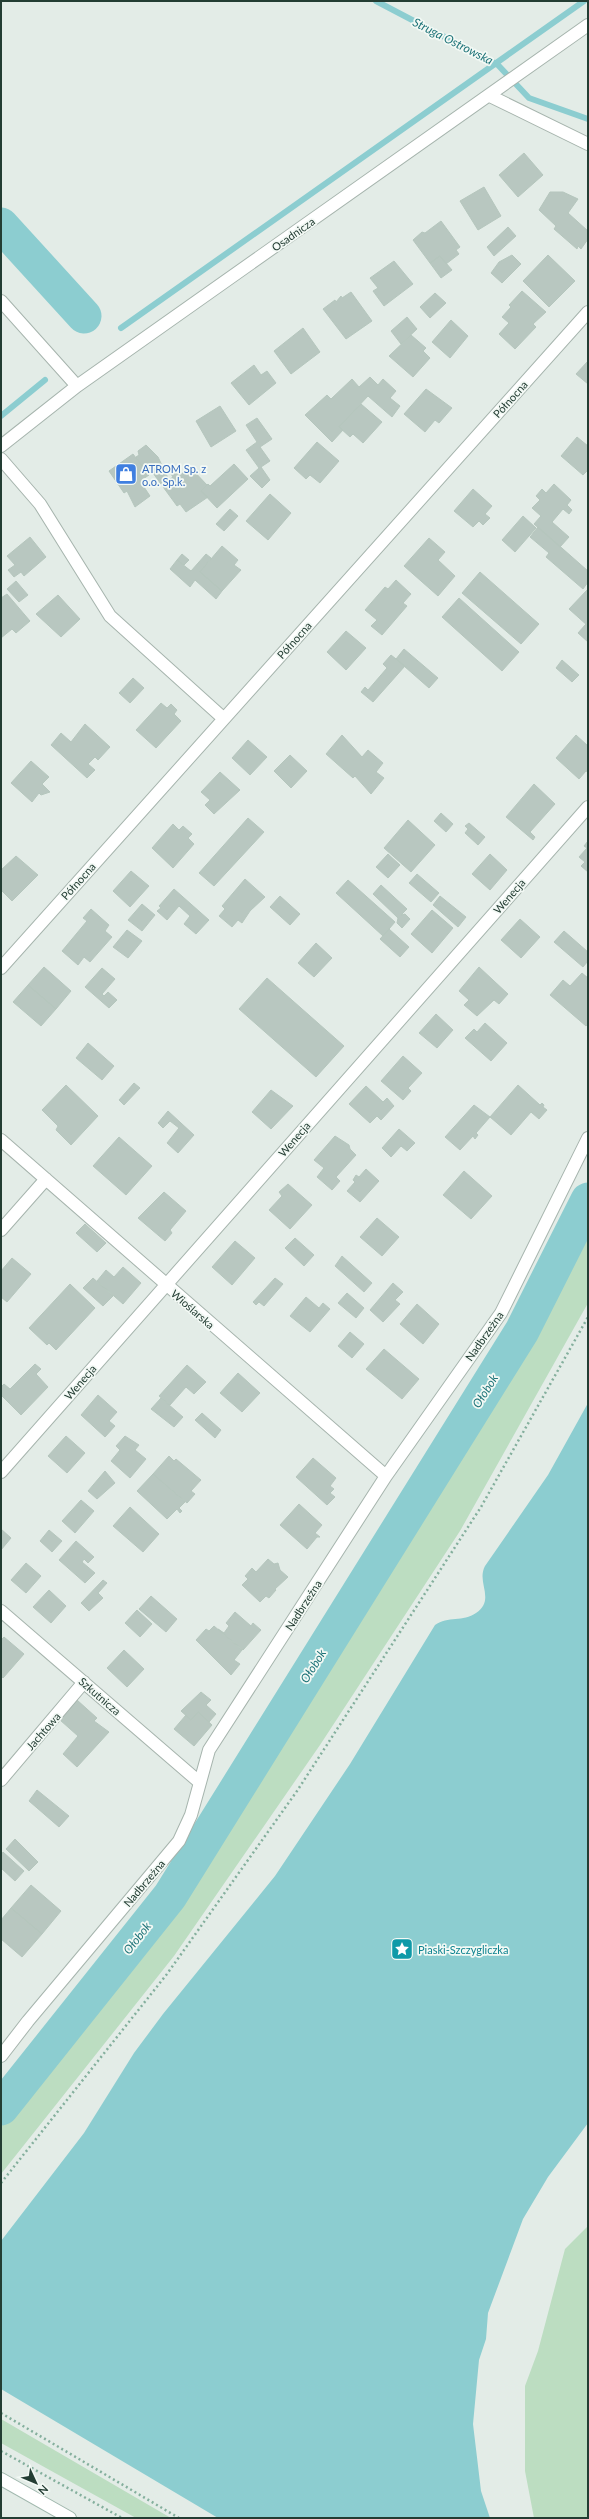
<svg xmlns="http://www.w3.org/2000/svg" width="589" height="2519" viewBox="0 0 589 2519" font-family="Lato,sans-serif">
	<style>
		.green { fill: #bcddc1 }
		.water { fill: #8ccdd0 }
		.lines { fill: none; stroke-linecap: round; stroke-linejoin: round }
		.stream { stroke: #8ccdd0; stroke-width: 6 }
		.river { stroke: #8ccdd0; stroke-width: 35 }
		.building { fill: #b8c7c0; stroke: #b5c6bd }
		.street-casing { stroke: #a6b4ad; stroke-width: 14 }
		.secondary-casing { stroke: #a1b8ae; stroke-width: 14 }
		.path { stroke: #84af9d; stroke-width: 2.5; stroke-dasharray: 2 3; stroke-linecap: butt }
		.street { stroke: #fff; stroke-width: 12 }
		.secondary { stroke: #fff; stroke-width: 12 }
		.labels { text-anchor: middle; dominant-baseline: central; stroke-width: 3.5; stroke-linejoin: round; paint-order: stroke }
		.street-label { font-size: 11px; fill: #233d33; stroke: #f3f9f5 }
		.shop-label { font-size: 11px; fill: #366cbe; stroke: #f3f9f5; text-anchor: start }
		.culture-label { font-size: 11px; fill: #0d838f; stroke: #f3f9f5; text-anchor: start }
		.water-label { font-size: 12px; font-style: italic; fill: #1e7378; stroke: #f3f9f5 }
	</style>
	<rect width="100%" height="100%" fill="#e3ece7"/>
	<path class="green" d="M588,1224V1303L460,1531L320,1745L174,1956L1,2174V2127L170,1911L224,1833L305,1707L422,1518L499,1399L536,1334Z
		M588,2226V2518H534L525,2471V2386L538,2351L565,2249Z
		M1,2419L171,2518H136L1,2443Z"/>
	<path class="water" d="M588,1403V2123L548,2177L523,2219L488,2313L486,2339L479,2360L473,2424L481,2491L490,2518H218L1,2389V2241L84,2133L134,2053L163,2014L275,1876L350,1764L435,1625C448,1616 463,1622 476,1613C496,1599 476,1583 485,1566L548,1475Z"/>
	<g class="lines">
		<path class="stream" d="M376,1L498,65L529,98L588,119
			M121,328L584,1
			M1,416L45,380"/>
		<path class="river" d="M1,225L84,316
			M1,2108L170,1896L522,1331L588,1200"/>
	</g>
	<path class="building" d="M524,153L543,175L518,197L499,175Z
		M484,187L501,216L478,230L460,201Z
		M550,192H563L578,199L568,213L588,231V239L581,249L578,246L577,249L554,229L556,226L539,210Z
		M441,221L460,247L456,250L459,254L446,264L440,256L430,263L413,240L422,232L425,233Z
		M508,227L516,236L494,256L487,247Z
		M512,255L521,264L502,283L491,273L499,262Z
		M548,255L575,281L549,307L523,281Z
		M440,256L452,270L441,278L430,263Z
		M394,261L413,284L384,306L373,291L378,288L370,278Z
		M522,291L546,312L533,324L536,327L515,349L499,334L509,323L502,317L511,307L509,305Z
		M351,292L372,321L346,339L323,309L335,300L336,302L341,296L342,298Z
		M435,293L446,303L430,318L420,307Z
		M407,317L417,329L401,344L391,331Z
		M451,320L468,336L450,358L432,342Z
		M303,328L320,352L291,374L274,351Z
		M411,335L426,348L423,351L430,358L413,377L389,356Z
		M588,361V384L576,374Z
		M254,365L261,375L267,371L276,383L249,405L231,383Z
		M370,377L378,385L383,379L396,391L390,398L400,406L392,417L368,396L339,427L343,430L332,442L305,415L327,395L331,399L352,379L359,387Z
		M426,389L452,408L439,423L435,420L425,432L404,414Z
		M361,404L382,422L363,443L353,434L350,437L339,427Z
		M220,406L236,431L211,447L196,421Z
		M257,418L272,439L260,447L270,461L261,467L270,480L262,488L250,476L259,468L246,450L257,442L246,425Z
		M577,437L588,446V470L583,475L561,456Z
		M317,442L339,461L320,483L310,475L306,479L294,468Z
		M146,445L158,457L169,480L173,477L171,474L178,470L181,474L190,467L207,485L201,491L208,497L186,512L180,504L177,506L150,469L146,472L136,457L139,455L138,451Z
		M133,454L149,475L140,481L150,496L135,507L127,491L124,493L109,471Z
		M234,464L248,479L217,508L201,491L208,484L210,486Z
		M554,484L571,500L567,505L572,510L569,514L563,509L552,522L569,537L560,547L534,524L541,516L532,508L540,500L536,496L542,489L546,493Z
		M473,489L492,506L485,514L490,518L483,525L479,521L473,527L454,511Z
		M270,494L291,513L268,540L246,521Z
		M230,509L238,516L224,531L216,524Z
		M523,516L536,528L515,552L502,540Z
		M538,527L588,571V582L583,589L546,557L549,553L530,537Z
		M30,537L46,557L24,576L21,572L14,577L8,570L15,565L7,556Z
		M429,538L445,552L438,560L455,576L438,596L404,566Z
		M222,546L238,560L234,565L241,570L222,591L200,572Z
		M182,554L189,560L184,565L177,560Z
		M206,554L211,558L200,572L222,591L216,599L195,580L190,587L170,569L177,560L191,571Z
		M480,572L539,624L521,644L462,593Z
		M396,580L411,594L403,603L407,606L382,635L371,626L377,620L365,610L385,587L388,589Z
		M16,581L28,595L19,602L7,589Z
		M588,589V626L569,609Z
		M7,594L30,621L16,633L12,629L1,638V598Z
		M58,595L80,619L61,637L36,614Z
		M459,598L519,652L502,671L442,617Z
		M586,624L588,626V642L578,633Z
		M346,631L366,648L346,670L327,652Z
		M404,649L438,678L429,688L396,659Z
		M391,655L405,666L373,702L361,692L365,687L368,690L387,668L383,664Z
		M562,660L579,675L572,682L556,668Z
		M133,678L144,688L130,703L119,693Z
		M161,703L167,708L171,704L177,710L174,714L181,721L156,748L136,730Z
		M85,724L110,747L98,760L95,757L88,764L95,770L87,778L51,745L61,733L71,742Z
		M342,735L362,757L368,750L383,763L376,772L384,778L371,794L355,776L353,778L326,754Z
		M576,735L588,746V772L586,771L579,779L556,758Z
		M248,740L267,757L250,775L232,758Z
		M290,755L307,771L291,788L274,771Z
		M31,761L49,777L42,784L50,792L41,795L39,793L32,802L11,783Z
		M220,772L240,790L214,814L205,805L210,800L201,792Z
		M534,784L555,804L530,832L535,837L533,840L506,817Z
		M441,813L453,824L446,832L434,821Z
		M248,818L264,832L214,886L199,873Z
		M408,820L435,845L411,872L384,848Z
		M469,823L485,837L478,845L465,833L468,829L465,826Z
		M173,824L179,830L183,826L192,834L188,838L194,844L173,868L152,848Z
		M588,841V872L581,866L585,862L579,857L587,848L584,846Z
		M388,854L400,865L388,878L376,867Z
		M490,854L507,870L490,890L472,874Z
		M16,856L38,875L12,901L1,890V870Z
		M131,871L149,886L130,907L113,891Z
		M417,874L439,893L431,902L409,883Z
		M245,879L265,897L250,911L242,923L238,920L232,927L219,916L225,909L222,906Z
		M348,880L395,922L383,936L336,893Z
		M381,885L407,909L401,915L405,914L410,919L402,928L397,923L398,918L373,894Z
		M174,889L209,920L196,934L184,924L190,916L179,906L167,920L157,911L161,908L159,906Z
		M280,896L300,914L290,925L270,907Z
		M440,896L466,917L458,927L433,905Z
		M142,904L155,915L142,931L128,920Z
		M91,909L109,925L105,931L112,937L90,962L84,957L78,965L62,951L87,921L83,918Z
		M432,910L453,928L432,953L411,934Z
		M520,919L540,937L521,958L501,940Z
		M389,929L409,947L400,957L380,939Z
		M127,930L142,941L128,958L113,947Z
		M564,931L588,952V961L583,967L554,942Z
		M316,943L332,958L314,977L298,963Z
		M44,967L71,991L56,1009L28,985Z
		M479,967L508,994L499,1004L494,1000L477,1016L464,1005L469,1000L459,991Z
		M102,968L115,979L102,994L104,996L108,992L117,1000L109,1008L85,987Z
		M582,973L588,978V1024L586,1026L550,995L563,980L570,986Z
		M267,978L344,1046L316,1077L239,1009Z
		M28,985L56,1009L41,1026L13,1002Z
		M436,1014L453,1030L437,1048L419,1033Z
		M485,1023L507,1043L491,1061L465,1038L474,1029L477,1032Z
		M88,1043L114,1066L102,1080L76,1058Z
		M403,1056L422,1073L408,1088L411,1091L403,1100L381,1081Z
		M134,1083L140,1088L124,1105L119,1100Z
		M66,1085L98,1116L71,1145L56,1130L58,1126L42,1110Z
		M518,1085L540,1105L542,1103L544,1105L543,1107L547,1110L539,1119L531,1112L511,1135L490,1117Z
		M366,1086L383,1102L387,1098L394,1106L381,1120L377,1116L370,1123L349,1104Z
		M271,1090L293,1106L271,1129L252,1112Z
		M474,1105L490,1117L476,1133L478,1135L475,1139L473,1136L460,1150L445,1137Z
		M168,1111L194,1135L178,1153L167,1143L179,1128L170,1121L163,1128L158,1123Z
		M399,1129L415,1143L407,1151L401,1146L391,1157L382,1148Z
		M335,1136L349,1145L350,1149L356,1155L336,1177L340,1181L332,1190L317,1177L324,1168L314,1160Z
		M119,1137L152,1166L126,1195L93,1166Z
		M366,1169L379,1181L360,1202L347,1191L355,1182L353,1180L356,1175L359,1177Z
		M464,1171L492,1196L471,1219L443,1195Z
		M288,1184L312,1205L290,1229L269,1210L282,1196L279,1192Z
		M164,1192L186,1211L170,1230L172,1233L165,1241L138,1218Z
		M377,1218L399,1237L382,1256L360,1237Z
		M85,1224L106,1243L97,1252L76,1233Z
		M295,1238L314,1255L304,1266L285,1248Z
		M235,1241L255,1258L232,1285L212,1267Z
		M342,1256L372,1283L364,1292L335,1266Z
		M12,1258L31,1274L7,1302L1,1297V1271Z
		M123,1267L141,1283L123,1304L97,1281L106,1270L114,1277Z
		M93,1278L113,1296L103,1306L83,1288Z
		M275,1278L283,1284L264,1306L259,1302L256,1305L253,1302Z
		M393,1283L403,1292L395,1300L400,1304L383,1322L370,1310Z
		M70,1284L95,1308L56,1350L49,1343L47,1345L29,1328Z
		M347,1293L364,1308L356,1318L338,1303Z
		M306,1297L319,1308L323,1303L330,1309L310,1332L290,1316Z
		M417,1304L439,1324L423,1344L400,1324Z
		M350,1332L364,1344L352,1358L338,1346Z
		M384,1349L419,1379L402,1399L366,1369Z
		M35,1364L41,1369L36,1374L48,1387L21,1415L1,1395V1387L4,1384L10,1389Z
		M187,1365L206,1382L194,1394L186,1387L170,1405L159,1396Z
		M238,1373L260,1393L242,1412L220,1393Z
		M98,1395L117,1412L109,1421L115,1426L105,1437L81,1415Z
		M161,1398L183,1417L174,1427L151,1409Z
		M202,1413L221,1430L215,1438L195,1420Z
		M66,1436L85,1453L67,1473L48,1456Z
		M125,1436L139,1445L135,1450L146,1459L130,1478L111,1461L120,1450L116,1446Z
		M169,1456L174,1461L176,1459L201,1480L191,1491L195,1494L187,1503L153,1474Z
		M313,1458L336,1478L330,1486L334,1489L330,1493L335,1497L327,1505L296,1477Z
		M105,1471L115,1483L97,1499L88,1491Z
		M153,1474L185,1502L179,1508L182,1511L180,1513L177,1509L167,1519L137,1491Z
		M81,1500L94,1511L75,1533L62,1521Z
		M299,1504L322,1525L315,1533L320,1537H317L307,1549L280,1525Z
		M130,1507L159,1534L143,1552L113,1526Z
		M1,1529L11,1538L1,1550Z
		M49,1530L62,1541L52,1552L40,1541Z
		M76,1541L94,1557L88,1563L84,1559L82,1562L95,1573L85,1583L59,1560Z
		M268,1559L274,1564L278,1563L280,1570L288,1577L275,1589L276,1590L269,1598L266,1596L260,1602L242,1585L248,1579L245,1576L252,1568L256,1572Z
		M26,1563L41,1576L26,1593L11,1580Z
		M103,1580L107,1583L98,1593L103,1598L89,1611L81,1603Z
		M49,1590L66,1606L51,1623L33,1607Z
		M151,1596L177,1619L166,1632L139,1609Z
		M137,1610L152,1624L140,1637L125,1623Z
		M235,1612L251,1626L253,1623L261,1630L243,1650L218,1629L224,1633L229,1626L226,1623Z
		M214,1626L242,1650L234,1660L240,1664L231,1675L196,1640L206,1629L209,1631Z
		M4,1637L24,1654L3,1678L1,1676V1640Z
		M124,1650L144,1669L127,1687L107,1668Z
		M201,1692L211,1700L206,1705L216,1714L209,1722L198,1712L191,1720L181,1711Z
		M77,1700L97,1718L94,1721L109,1732L77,1767L63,1754L78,1736L60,1720Z
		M198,1712L212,1725L194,1746L174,1729L186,1715L191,1720Z
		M37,1790L69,1816L59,1827L29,1801Z
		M15,1839L38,1862L29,1871L6,1849Z
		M3,1852L24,1871L15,1881L1,1868V1855Z
		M31,1885L61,1911L42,1934L11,1908Z
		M11,1908L42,1934L22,1957L1,1939V1920Z"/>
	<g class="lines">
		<g class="street-casing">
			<path id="street" d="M490,96L588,144
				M1,301L77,386
				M1,446L77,386L588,25
				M1,459L40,504L110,616L223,718
				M1,968L588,312
				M1,1140L386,1476
				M1,1230L46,1179
				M1,1472L588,807
				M1,1611L198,1781
				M1,1780L84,1682
				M1,2056L28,2021L179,1841L191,1815L209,1750L386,1476L501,1313L588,1138"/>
		</g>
		<g class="secondary-casing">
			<path id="secondary" d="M1,2479L70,2518"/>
		</g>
		<path class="path" d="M1,2183L167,1974L297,1791L481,1507L588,1317
			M1,2413L179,2518
			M1,2451L122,2518"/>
		<use href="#street" class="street"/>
		<use href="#secondary" class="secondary"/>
	</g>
	<defs>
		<g id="shop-square" transform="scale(1.15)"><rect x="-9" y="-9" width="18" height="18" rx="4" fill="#3f7fe0" stroke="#f3f9f5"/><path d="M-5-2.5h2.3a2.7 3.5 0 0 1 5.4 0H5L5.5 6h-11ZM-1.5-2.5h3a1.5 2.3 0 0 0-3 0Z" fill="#fff"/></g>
		<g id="sight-square" transform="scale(1.15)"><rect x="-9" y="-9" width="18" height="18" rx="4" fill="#0f9aa8" stroke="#f3f9f5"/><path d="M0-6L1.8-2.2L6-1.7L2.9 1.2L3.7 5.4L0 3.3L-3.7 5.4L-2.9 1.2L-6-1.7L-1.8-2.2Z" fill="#fff"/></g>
	</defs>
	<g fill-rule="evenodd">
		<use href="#shop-square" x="126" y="474"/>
		<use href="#sight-square" x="402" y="1949"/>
	</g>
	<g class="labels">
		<g class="street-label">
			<text transform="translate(293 234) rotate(-35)">Osadnicza</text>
			<text transform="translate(510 399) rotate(-48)">Północna</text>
			<text transform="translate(294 640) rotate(-48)">Północna</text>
			<text transform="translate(78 881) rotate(-48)">Północna</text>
			<text transform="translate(509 896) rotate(-49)">Wenecja</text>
			<text transform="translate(294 1139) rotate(-49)">Wenecja</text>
			<text transform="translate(193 1309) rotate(41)">Wioślarska</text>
			<text transform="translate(484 1336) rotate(-55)">Nadbrzeżna</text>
			<text transform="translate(80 1382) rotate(-49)">Wenecja</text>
			<text transform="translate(303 1605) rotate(-57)">Nadbrzeżna</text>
			<text transform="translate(100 1696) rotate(41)">Szkutnicza</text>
			<text transform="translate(43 1731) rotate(-49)">Jachtowa</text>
			<text transform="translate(144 1883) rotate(-50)">Nadbrzeżna</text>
		</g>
		<g class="shop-label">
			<text x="142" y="468">ATROM Sp. z<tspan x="142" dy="13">o.o. Sp.k.</tspan></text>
		</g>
		<g class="culture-label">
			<text x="418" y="1949">Piaski-Szczygliczka</text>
		</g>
		<g class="water-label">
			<text transform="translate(453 41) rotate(27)">Struga Ostrowska</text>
			<text transform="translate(485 1391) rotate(-58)">Ołobok</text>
			<text transform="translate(313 1666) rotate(-58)">Ołobok</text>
			<text transform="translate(137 1938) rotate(-52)">Ołobok</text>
		</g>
	</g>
	<rect width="589" height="2519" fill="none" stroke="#233d33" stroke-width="4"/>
	<g transform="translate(36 2483) rotate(134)" stroke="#f3f9f5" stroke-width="3" paint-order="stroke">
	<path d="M0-3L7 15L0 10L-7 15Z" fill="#233d33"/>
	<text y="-6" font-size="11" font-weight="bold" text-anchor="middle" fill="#233d33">N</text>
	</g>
</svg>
